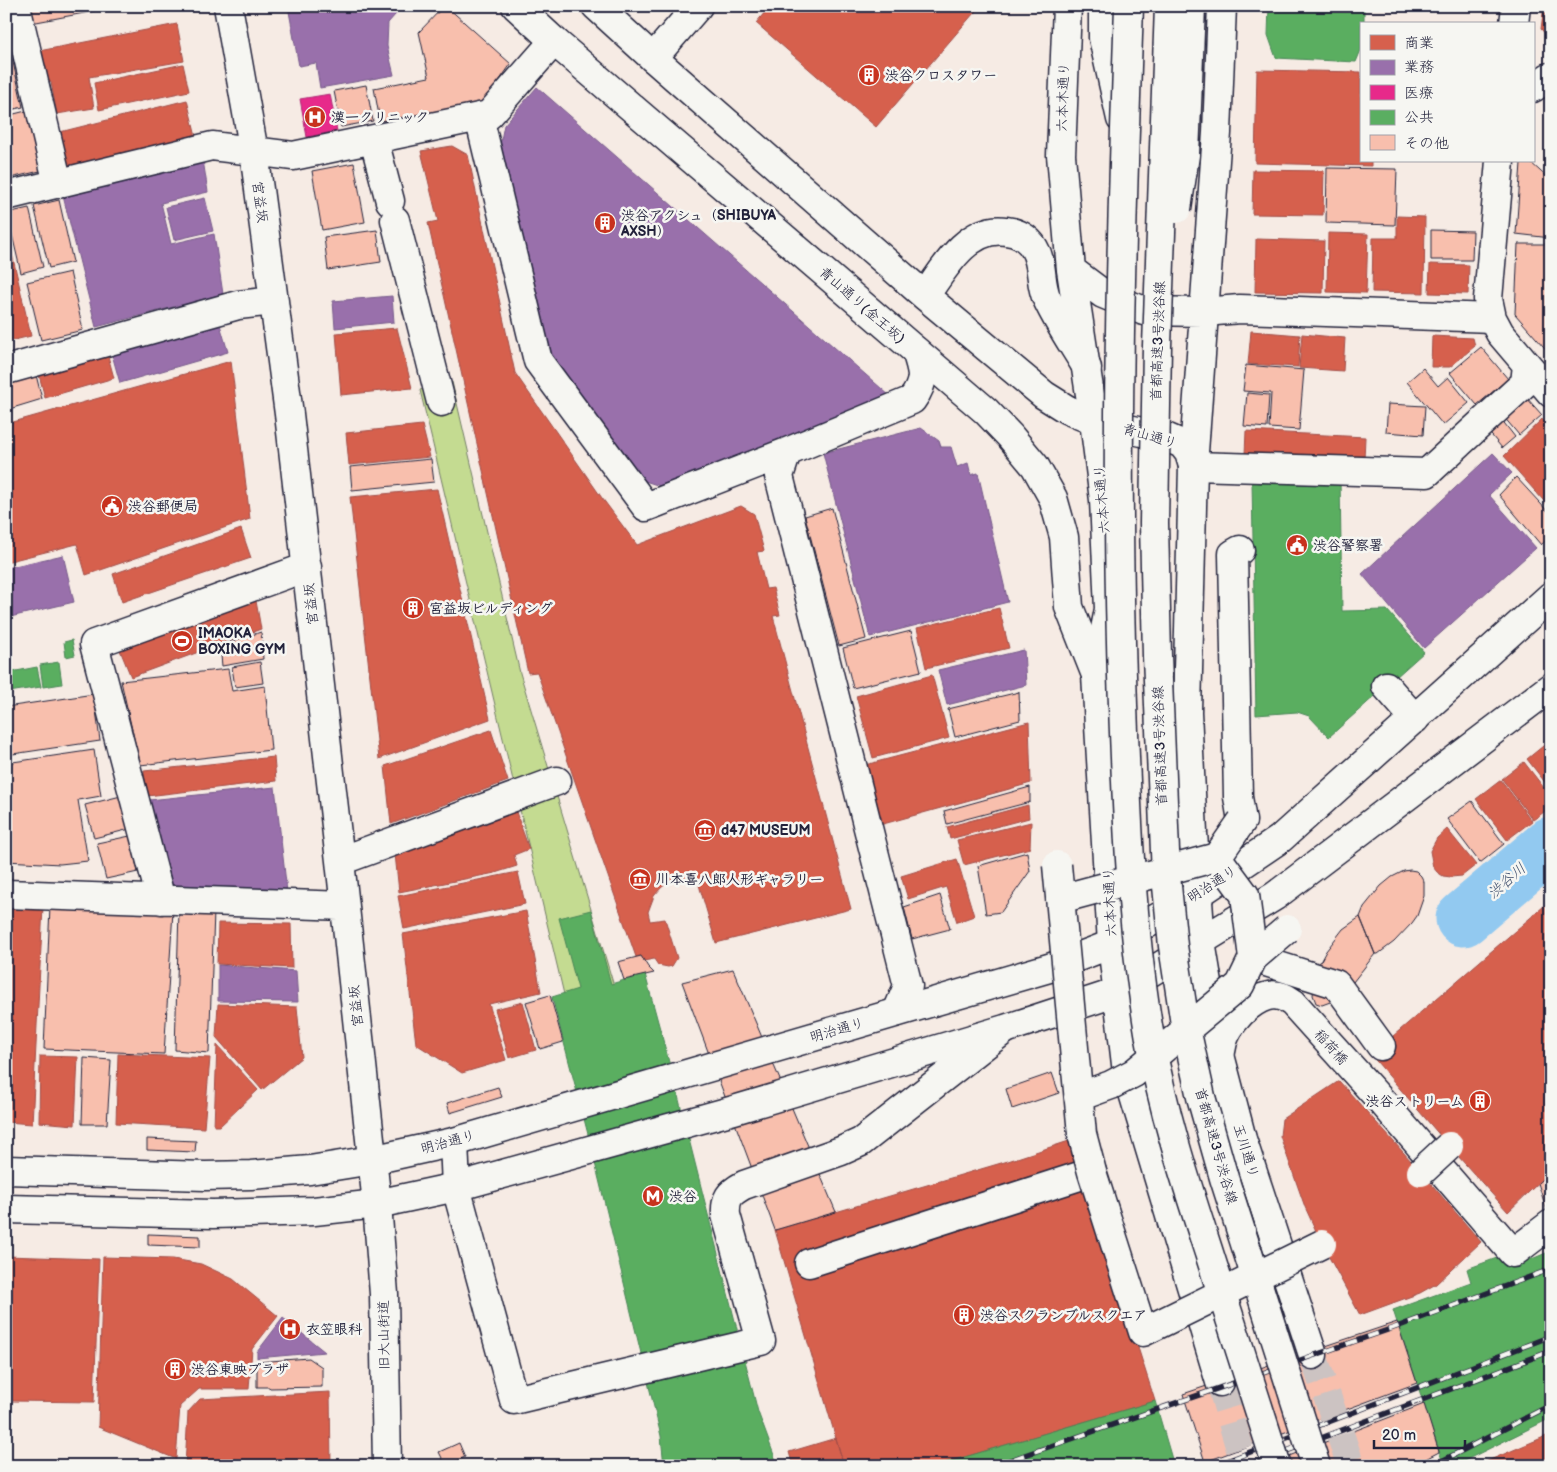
<svg xmlns="http://www.w3.org/2000/svg" width="1557" height="1472" viewBox="0 0 1557 1472" font-family="'Balsamiq Sans','Klee One',sans-serif">
	<style>
		.green { fill: #c4db91; stroke: #737e66 }
		.shops { fill: #d6604d; stroke: #a04d48 }
		.offices { fill: #9970ab; stroke: #755989 }
		.health { fill: #e7298a; stroke: #ac2772 }
		.public { fill: #5aae61; stroke: #498456 }
		.lines { fill: none; stroke-linecap: round; stroke-linejoin: round }
		.river { stroke: #92c9f0; stroke-width: 55 }
		.building { fill: #f8bfad; stroke: #22223b }
		.highway-tunnel { stroke: #ccc3c2; stroke-width: 28; stroke-dasharray: 28 14; stroke-linecap: butt }
		.minor-casing { stroke: #22223b; stroke-width: 31 }
		.major-casing { stroke: #22223b; stroke-width: 31 }
		.highway-casing { stroke: #22223b; stroke-width: 31 }
		.minor { stroke: #f6f6f2; stroke-width: 28 }
		.major { stroke: #f6f6f2; stroke-width: 28 }
		.highway { stroke: #f6f6f2; stroke-width: 28 }
		.rail-casing { stroke: #22223b; stroke-width: 5.5 }
		.rail { stroke: #f6f6f2; stroke-width: 4; stroke-dasharray: 11; stroke-linecap: butt }
		.minor-bridge-casing { stroke: #22223b; stroke-width: 31; stroke-linecap: butt }
		.highway-bridge-casing { stroke: #22223b; stroke-width: 31; stroke-linecap: butt }
		.minor-bridge { stroke: #f6f6f2; stroke-width: 28 }
		.highway-bridge { stroke: #f6f6f2; stroke-width: 28 }
		.labels { text-anchor: middle; dominant-baseline: central; stroke-width: 5; stroke-linejoin: round; paint-order: stroke }
		.poi-label { font-size: 14px; font-weight: bold; fill: #22223b; stroke: #f6f6f2; text-anchor: start }
		.street-label { font-size: 14px; fill: #22223b; stroke: #f6f6f2 }
		.water-label { font-size: 15px; font-style: italic; fill: #445471; stroke: #f6f6f2 }
	</style>
	<rect width="100%" height="100%" fill="#f6ebe4"/>
	<filter id="ink" filterUnits="userSpaceOnUse"><feTurbulence type="fractalNoise" baseFrequency=".02" numOctaves="2"/><feDisplacementMap in="SourceGraphic" scale="10" xChannelSelector="R" yChannelSelector="G"/><feConvolveMatrix kernelMatrix="1 2 1 2 8 2 1 2 1" color-interpolation-filters="sRGB"/></filter>
	<g filter="url(#ink)">
		<path class="green" d="M452,382L520,673L626,1026L572,1028L420,390Z"/>
		<path class="shops" d="M770,6H980L876,127L756,23Z
			M1544,6H1551V40L1541,29Z
			M177,24L184,61L89,77L94,108L57,114L51,82L45,83L39,51Z
			M183,64L189,91L99,110L94,83Z
			M1257,70L1361,72V161H1371V166L1255,163Z
			M187,100L196,137L65,170L56,133Z
			M452,146L468,155L515,373L602,498L637,545L741,506L754,514L764,551L757,552L766,589L773,588L780,615L773,616L851,909L716,943L697,878H679L668,882L661,888L654,896L648,912L650,921L665,919L677,958L672,966L668,967L658,965L654,959L644,961L641,956L636,957L537,672L528,673L428,223L438,221L421,151Z
			M1253,170L1324,171L1323,215L1252,214Z
			M1397,216L1425,217L1424,293L1372,292L1373,238H1397Z
			M6,228L31,336L6,342Z
			M1328,233L1368,234L1366,293L1327,292Z
			M1256,239L1324,241L1323,293L1255,292Z
			M1430,264L1469,265L1468,294L1429,293Z
			M397,328L412,388L341,395L336,333Z
			M1251,331L1300,335L1298,367L1248,364Z
			M1302,334L1345,338L1343,371L1299,368Z
			M1432,336L1473,338L1475,346L1450,367H1431Z
			M108,356L114,378L45,398L39,375Z
			M231,361L250,519L86,575L77,544L6,562V424Z
			M1542,419L1551,429V509L1504,456Z
			M422,425L430,457L349,465L346,433Z
			M1246,431L1365,437L1364,460L1245,454Z
			M437,489L490,719L379,759L350,497Z
			M241,529L251,558L122,602L113,574Z
			M256,601L261,629L131,677L120,650Z
			M999,608L1009,648L926,668L917,628Z
			M932,675L949,738L873,758L856,696Z
			M1029,722L1031,783L876,826L861,766Z
			M491,730L508,781L391,824L385,766Z
			M1548,742L1551,746V790L1527,759Z
			M274,757L276,781L147,796L144,771Z
			M1524,762L1551,797V807L1533,820L1502,779Z
			M1501,780L1532,821L1507,840L1476,799Z
			M1028,805L1029,818L950,839L947,827Z
			M516,812L529,849L514,855L517,866L495,873L399,892L395,854Z
			M1031,822L1030,848L964,865L957,840Z
			M1447,829L1476,865L1462,876L1451,877L1443,876L1437,872L1433,867L1430,851L1437,838Z
			M957,859L974,916L957,922L946,887L908,899L901,876Z
			M518,872L525,904L404,929L398,896Z
			M1551,900V1171L1508,1212L1449,1146L1371,1055Z
			M6,904L43,907L32,1124L6,1122Z
			M526,911L541,992L489,1004L506,1060L462,1073L416,1044L403,934Z
			M218,923L291,924L292,968L217,964Z
			M523,1002L536,1050L509,1058L495,1009Z
			M218,1004L297,1007L302,1057L262,1090L216,1037Z
			M217,1045L258,1090L220,1126H214Z
			M118,1054L210,1058L204,1128L116,1123Z
			M40,1056L78,1057L75,1125L39,1122Z
			M1339,1081L1421,1172L1481,1242L1436,1284L1420,1293L1360,1315L1322,1244L1305,1207L1280,1136L1282,1119Z
			M1072,1140L1155,1401L934,1466H844L775,1230L1008,1161Z
			M6,1256L99,1259L94,1402L12,1401L6,1400Z
			M103,1257L173,1259L201,1264L233,1279L278,1316L252,1349L249,1389H199L180,1406L176,1459L98,1427Z
			M330,1392L331,1466H185L188,1412L200,1399Z
			M1551,1434V1466H1476Z
			M836,1438L844,1466H793L789,1452Z"/>
		<path class="offices" d="M288,6H403L388,23L387,46L394,75L320,88L316,63L299,66Z
			M537,87L890,396L663,487L636,478L550,355L500,145L504,125Z
			M203,160L208,192L161,203L171,244L214,234L223,294L96,327L63,196Z
			M205,198L213,231L174,240L166,207Z
			M392,296L394,322L335,328L333,301Z
			M219,321L228,352L120,383L111,351Z
			M921,428L939,441L941,447H951L957,467L968,463L971,475L978,473L1008,602L870,637L823,453Z
			M1493,453L1512,473L1489,495L1536,548L1424,648L1362,574Z
			M63,555L74,602L6,618V568Z
			M1024,650L1026,685L947,705L938,670Z
			M275,787L287,892L169,885L149,800Z
			M218,965L296,971L298,1002L218,1001Z
			M283,1318L325,1352L257,1358V1352Z"/>
		<path class="health" d="M330,94L337,131L307,137L300,99Z"/>
		<path class="public" d="M1269,6H1364V24H1361V50L1356,62L1276,58L1268,35Z
			M1340,479L1342,611L1387,610L1424,652L1329,737L1309,716L1297,712L1256,715L1252,480Z
			M72,640L75,655L66,657L64,642Z
			M59,662L62,684L43,687L40,665Z
			M37,667L41,687L9,692L6,673Z
			M591,910L611,984L645,974L675,1084L758,1412L778,1466H664L661,1436L589,1138L552,997L578,989L559,918Z
			M1551,1251V1418L1466,1460L1444,1466L1393,1310L1471,1282L1467,1269L1505,1255L1510,1268Z
			M1155,1401L1174,1466H934Z"/>
		<g class="lines">
			<path class="river" d="M1463,919L1551,844"/>
		</g>
		<path class="building" d="M28,6H95V11L31,23Z
			M444,6H446L511,64L483,104L380,121L374,88L429,77L419,32Z
			M6,49H10L23,107L6,111Z
			M366,85L373,121L341,127L334,91Z
			M26,111L40,171L6,179V116Z
			M1525,161H1529L1551,181V238L1516,234L1521,163Z
			M354,163L365,222L322,230L312,171Z
			M1327,168L1397,169L1395,225L1326,223Z
			M59,200L73,262L49,268L34,206Z
			M29,208L43,267L21,273L7,213Z
			M377,230L381,262L328,270L324,237Z
			M1431,230L1473,231L1472,260H1431Z
			M1518,244H1551V355L1515,314Z
			M70,272L83,330L41,340L27,282Z
			M1481,347L1508,379L1477,405L1450,373Z
			M1246,365L1304,370L1299,430L1269,428L1271,393L1243,391Z
			M1423,368L1438,386L1448,377L1469,403L1443,425L1407,382Z
			M36,375L42,399L6,410V383Z
			M1247,393L1269,395L1267,428L1244,426Z
			M1526,397L1542,415L1519,435L1503,416Z
			M1388,404L1425,406L1423,435L1386,432Z
			M1501,419L1515,437L1502,448L1487,430Z
			M431,459L434,482L352,490L350,467Z
			M1516,477L1551,515V536L1541,545L1499,495Z
			M832,508L866,639L839,646L805,516Z
			M911,631L921,671L853,688L843,648Z
			M261,632L263,659L222,666L220,645Z
			M260,662L263,683L235,687L232,667Z
			M228,669L232,691L265,686L271,750L140,765L121,681Z
			M1019,692L1020,720L955,737L948,709Z
			M94,694L100,741L6,755V707Z
			M94,750L101,796L78,800L88,861L60,864L6,861V763Z
			M1030,787V802L947,824L944,811Z
			M121,796L130,829L94,838L85,805Z
			M1472,801L1504,844L1480,863L1447,819Z
			M130,836L138,872L106,879L97,843Z
			M1027,852L1030,871L1001,912L986,914L978,866Z
			M1410,870L1416,871L1421,876L1424,882V896L1417,916L1412,923L1394,942L1378,954H1375L1360,917L1364,907L1381,886L1392,877L1404,871Z
			M940,895L950,929L912,939L904,907Z
			M50,906L173,911L164,1054L44,1049Z
			M179,910L214,911L209,1053L175,1050Z
			M1360,917L1375,954L1353,982L1333,1001L1322,1005L1316,1003L1313,995L1314,986L1319,964L1326,951L1343,929Z
			M641,956L648,967L654,973L624,980L618,962Z
			M733,969L836,1212L775,1230L682,982Z
			M550,995L563,1042L540,1049L526,1002Z
			M84,1058L111,1060L107,1124H82Z
			M1052,1073L1059,1093L1012,1109L1006,1089Z
			M498,1087L502,1097L450,1113L447,1103Z
			M147,1139L196,1141L195,1152L147,1150Z
			M1551,1171V1224L1538,1183Z
			M148,1234L200,1236V1247L148,1245Z
			M1397,1322L1417,1383L1205,1462L1183,1394Z
			M309,1358L322,1367V1387L270,1388L269,1387H257V1362Z
			M1424,1404L1439,1452L1412,1466H1263Z
			M459,1443L465,1457L446,1466L439,1452Z"/>
		<g class="lines">
			<path class="highway-tunnel" d="M1313,1355L1351,1466
				M1220,1382L1245,1466"/>
			<g class="minor-casing">
				<path id="minor" d="M16,6L58,184
					M228,6L254,152L289,414L340,861L377,1204L384,1294L387,1466
					M1514,24L1516,6
					M653,58L698,6
					M1533,88L1549,77L1551,79
					M479,117L538,361L646,507L787,452L912,400C926,381 923,372 916,351
					M374,140L390,201
					M1500,161L1488,299L1492,318L1500,333L1551,393
					M6,196L212,146L293,156L489,115L554,41
					M395,220L441,402
					M1204,312L1240,309L1492,318
					M6,370L238,305L274,301
					M787,452L779,476L908,986L897,1012
					M1193,466L1427,473L1525,383L1527,365
					M1240,550L1233,554L1238,797L1242,821
					M1386,686L1415,719
					M340,861L557,781
					M6,894L345,906
					M161,900L94,644L307,567
					M1253,958L1336,984L1381,1046
					M1220,1055C1222,1049 1222,1042 1225,1036C1232,1018 1261,988 1283,997C1286,998 1290,1001 1293,1003L1385,1105L1513,1253L1551,1224
					M454,1142L456,1187L514,1400L761,1341L726,1215C725,1198 729,1193 744,1185L841,1151L861,1142L1004,1030
					M809,1263L1092,1172"/>
			</g>
			<g class="major-casing">
				<path id="major" d="M1067,6L1061,155L1071,270L1094,421L1104,500L1109,609L1096,675
					M1071,270L1103,294L1144,311L1204,312
					M1193,466L1217,133L1222,6
					M6,1170L205,1176L251,1175L310,1170L372,1160L454,1142L1049,968L1112,944L1197,895L1280,839L1551,596
					M6,1209L213,1214L251,1213L314,1211L377,1204L456,1187L734,1110L1005,1029L1118,992L1275,896L1551,687"/>
			</g>
			<g class="highway-casing">
				<path id="highway" d="M516,6L554,41L986,411L1010,436L1035,466L1053,498L1064,537L1069,607L1096,675L1112,944L1127,1073L1220,1382
					M596,6L653,58L925,296L1044,395L1068,410L1094,421L1168,438L1182,444L1189,453L1193,466L1187,712L1193,833L1201,942L1220,1055L1242,1139L1313,1355
					M1103,6V38L1121,119
					M925,296C943,270 968,225 1006,231C1017,232 1028,238 1034,248C1044,264 1039,283 1047,299C1058,323 1074,346 1087,368"/>
			</g>
			<use href="#minor" class="minor"/>
			<use href="#major" class="major"/>
			<use href="#highway" class="highway"/>
			<g class="rail-casing">
				<path id="rail" d="M993,1466L1402,1325L1551,1269
					M1214,1466L1551,1336
					M1247,1466L1551,1351
					M1432,1466L1551,1405"/>
			</g>
			<use href="#rail" class="rail"/>
			<g class="minor-bridge-casing">
				<path id="minor-bridge" d="M1242,821L1217,857L1245,895L1253,958
					M1057,865L1082,1134L1092,1172L1143,1332L1322,1244
					M1060,899L1217,857
					M1078,1097L1111,1085L1134,1073L1240,985L1253,958L1287,929
					M1421,1172L1449,1146"/>
			</g>
			<g class="highway-bridge-casing">
				<path id="highway-bridge" d="M1129,6C1121,239 1114,472 1123,705C1127,817 1131,928 1150,1038C1163,1112 1186,1182 1209,1253C1231,1324 1254,1395 1277,1466
					M1169,6L1157,346L1154,523L1157,656L1166,876L1173,946L1185,1024L1201,1097L1224,1178L1316,1466
					M1177,209L1185,155L1191,6"/>
			</g>
			<use href="#minor-bridge" class="minor-bridge"/>
			<use href="#highway-bridge" class="highway-bridge"/>
		</g>
	</g>
	<defs>
		<g id="building-disc" transform="scale(1.125)"><circle r="9.5" fill="#c8321e" stroke="#f6f6f2"/><path d="M-4-6H4V6H1V3H-1V6H-4ZM-2.5-4.3h1.7v1.8h-1.7ZM.8-4.3h1.7v1.8H.8ZM-2.5-1h1.7V.8h-1.7ZM.8-1h1.7V.8H.8Z" fill="#fff"/></g>
		<g id="hospital-disc" transform="scale(1.125)"><circle r="9.5" fill="#c8321e" stroke="#f6f6f2"/><path d="M-5-5h3v3.5h4V-5h3V5h-3V1.5h-4V5h-3Z" fill="#fff"/></g>
		<g id="civic-disc" transform="scale(1.125)"><circle r="9.5" fill="#c8321e" stroke="#f6f6f2"/><path d="M-.6-6.5H3V-4.5H.6V-3L4-1V1h2V6H-6V1h2V-1L-.6-3ZM-1.2 2.5V6h2.4V2.5Z" fill="#fff"/></g>
		<g id="stadium-disc" transform="scale(1.125)"><circle r="9.5" fill="#c8321e" stroke="#f6f6f2"/><path d="M0-5a6.5 5 0 1 0 0 10a6.5 5 0 1 0 0-10ZM-3.5-1.8h7v3.6h-7Z" fill="#fff"/></g>
		<g id="museum-disc" transform="scale(1.125)"><circle r="9.5" fill="#c8321e" stroke="#f6f6f2"/><path d="M0-6L6-3V-2H-6V-3ZM-5-1h2V3h-2ZM-1-1h2V3h-2ZM3-1h2V3H3ZM-6 4H6V6H-6Z" fill="#fff"/></g>
		<g id="metro-disc" transform="scale(1.125)"><circle r="9.5" fill="#c8321e" stroke="#f6f6f2"/><path d="M-5.5 5V-5H-3L0 0L3-5H5.5V5H3V-.5L0 4L-3-.5V5Z" fill="#fff"/></g>
	</defs>
	<g fill-rule="evenodd">
		<use href="#building-disc" x="869" y="75"/>
		<use href="#hospital-disc" x="315" y="117"/>
		<use href="#building-disc" x="605" y="223"/>
		<use href="#civic-disc" x="112" y="506"/>
		<use href="#civic-disc" x="1297" y="545"/>
		<use href="#building-disc" x="413" y="608"/>
		<use href="#stadium-disc" x="182" y="641"/>
		<use href="#museum-disc" x="705" y="830"/>
		<use href="#museum-disc" x="640" y="879"/>
		<use href="#building-disc" x="1480" y="1101"/>
		<use href="#metro-disc" x="653" y="1196"/>
		<use href="#building-disc" x="964" y="1315"/>
		<use href="#hospital-disc" x="290" y="1329"/>
		<use href="#building-disc" x="175" y="1369"/>
	</g>
	<g class="labels">
		<g class="poi-label">
			<text x="885" y="75">渋谷クロスタワー</text>
			<text x="331" y="117">漢一クリニック</text>
			<text x="621" y="215">渋谷アクシュ（SHIBUYA<tspan x="621" dy="16">AXSH）</tspan></text>
			<text x="128" y="506">渋谷郵便局</text>
			<text x="1313" y="545">渋谷警察署</text>
			<text x="429" y="608">宮益坂ビルディング</text>
			<text x="198" y="633">IMAOKA<tspan x="198" dy="16">BOXING GYM</tspan></text>
			<text x="721" y="830">d47 MUSEUM</text>
			<text x="656" y="879">川本喜八郎人形ギャラリー</text>
			<text x="1464" y="1101" text-anchor="end">渋谷ストリーム</text>
			<text x="669" y="1196">渋谷</text>
			<text x="980" y="1315">渋谷スクランブルスクエア</text>
			<text x="306" y="1329">衣笠眼科</text>
			<text x="191" y="1369">渋谷東映プラザ</text>
		</g>
		<g class="street-label">
			<text transform="translate(1063 97) rotate(-88)">六本木通り</text>
			<text transform="translate(260 202) rotate(82)">宮益坂</text>
			<text transform="translate(862 305) rotate(41)">青山通り(金王坂)</text>
			<text transform="translate(1158 341) rotate(-88)">首都高速3号渋谷線</text>
			<text transform="translate(1150 436) rotate(16)">青山通り</text>
			<text transform="translate(1102 499) rotate(-95)">六本木通り</text>
			<text transform="translate(311 604) rotate(-96)">宮益坂</text>
			<text transform="translate(1160 746) rotate(-92)">首都高速3号渋谷線</text>
			<text transform="translate(1212 884) rotate(-33)">明治通り</text>
			<text transform="translate(1110 902) rotate(-93)">六本木通り</text>
			<text transform="translate(356 1006) rotate(-96)">宮益坂</text>
			<text transform="translate(837 1030) rotate(-16)">明治通り</text>
			<text transform="translate(1331 1047) rotate(48)">稲荷橋</text>
			<text transform="translate(448 1142) rotate(-15)">明治通り</text>
			<text transform="translate(1216 1146) rotate(74)">首都高速3号渋谷線</text>
			<text transform="translate(1246 1151) rotate(73)">玉川通り</text>
			<text transform="translate(384 1335) rotate(-91)">旧大山街道</text>
		</g>
		<g class="water-label">
			<text transform="translate(1507 881) rotate(-41)">渋谷川</text>
		</g>
	</g>
	<rect width="1557" height="1472" fill="none" stroke="#f6f6f2" stroke-width="25"/>
	<rect x="12" y="12" width="1532" height="1447" fill="none" stroke="#22223b" stroke-width="2" filter="url(#ink)"/>
	<rect x="1360" y="22" width="175" height="140" fill="#f6f6f2" stroke="#a1a1a9"/>
	<rect x="1370" y="35" width="25" height="15" fill="#d6604d" stroke="#a1a1a9"/>
	<text x="1404" y="48" font-size="15" fill="#22223b">商業</text>
	<rect x="1370" y="60" width="25" height="15" fill="#9970ab" stroke="#a1a1a9"/>
	<text x="1404" y="72" font-size="15" fill="#22223b">業務</text>
	<rect x="1370" y="85" width="25" height="15" fill="#e7298a" stroke="#a1a1a9"/>
	<text x="1404" y="98" font-size="15" fill="#22223b">医療</text>
	<rect x="1370" y="110" width="25" height="15" fill="#5aae61" stroke="#a1a1a9"/>
	<text x="1404" y="122" font-size="15" fill="#22223b">公共</text>
	<rect x="1370" y="135" width="25" height="15" fill="#f8bfad" stroke="#a1a1a9"/>
	<text x="1404" y="148" font-size="15" fill="#22223b">その他</text>
	<path d="M1374 1440v8h91v-8" fill="none" stroke="#22223b" stroke-width="2.5"/>
	<text x="1382" y="1440" font-size="15" fill="#22223b" stroke="#f6f6f2" stroke-width="4" paint-order="stroke">20 m</text>
</svg>
